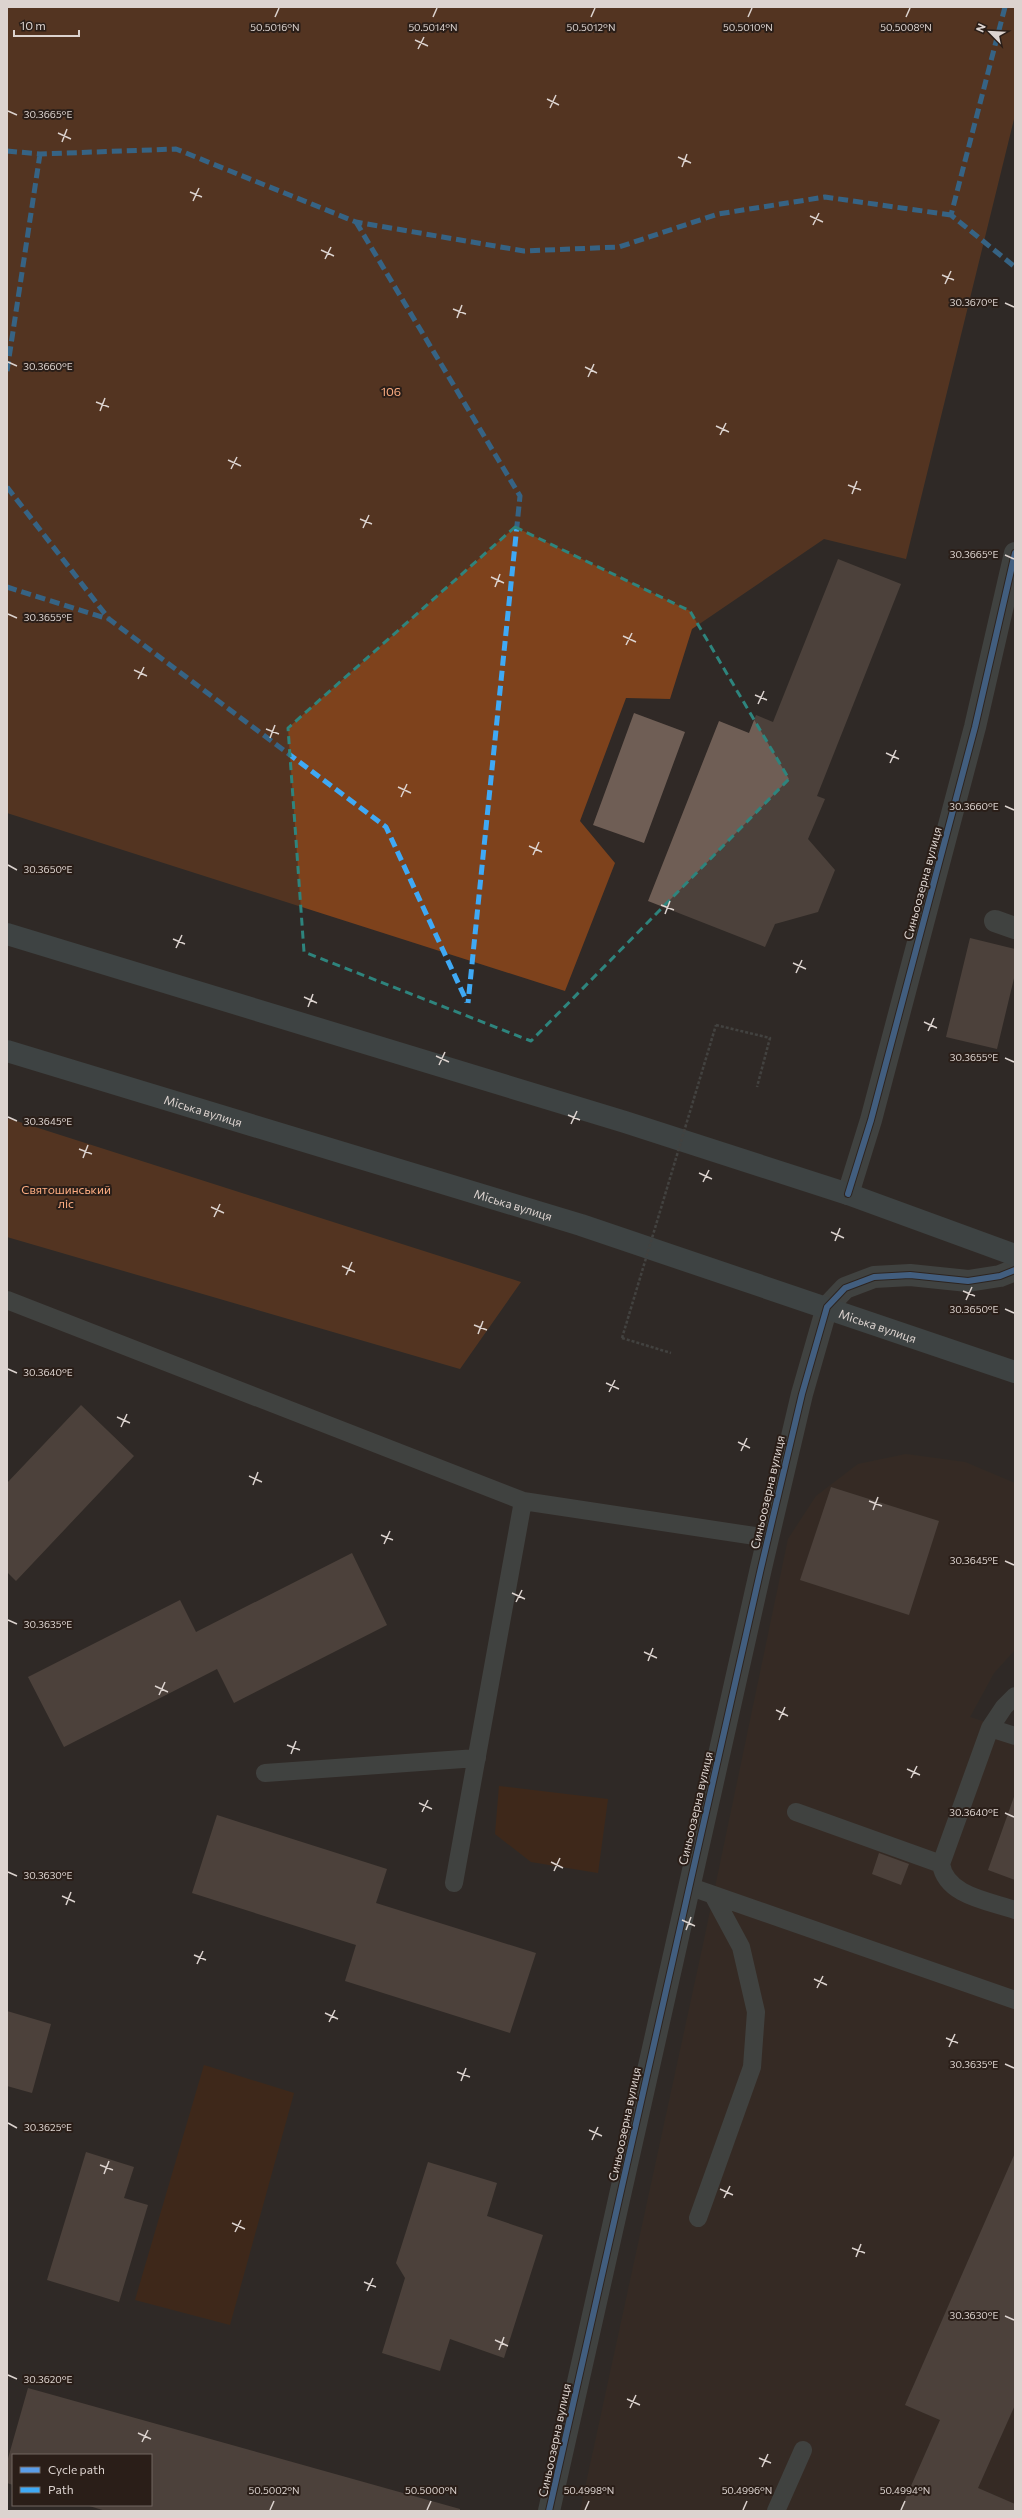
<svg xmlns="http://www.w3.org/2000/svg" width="1022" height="2518" viewBox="0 0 1022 2518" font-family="Commissioner,sans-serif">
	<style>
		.built { fill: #3c2c23 }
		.green { fill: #51270c }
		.forest { fill: #7e421c }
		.building { fill: #6f5e55 }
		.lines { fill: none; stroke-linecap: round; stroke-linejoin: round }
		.path { stroke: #5a5f5f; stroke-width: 2.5; stroke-dasharray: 3 2; stroke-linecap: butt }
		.service { stroke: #566060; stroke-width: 18 }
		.minor { stroke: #566060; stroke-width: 22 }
		.trunk { stroke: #506266; stroke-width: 22 }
		.path-bridge { stroke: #5a5f5f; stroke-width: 2.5; stroke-dasharray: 3 2; stroke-linecap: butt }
		.quiet { stroke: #3fa9f5; stroke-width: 5; stroke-dasharray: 10 5; stroke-linecap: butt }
		.cycleway-casing { stroke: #2a1e18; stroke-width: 8 }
		.cycleway { stroke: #5a9eea; stroke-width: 6 }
		.marked { fill: none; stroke: #2e847d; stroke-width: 3; stroke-dasharray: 8 5; stroke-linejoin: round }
		.ticks { fill: none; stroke: #dcd3cf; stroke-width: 1.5 }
		.labels { text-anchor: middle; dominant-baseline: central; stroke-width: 4; stroke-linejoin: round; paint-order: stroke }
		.park-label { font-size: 12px; fill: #fdad82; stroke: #2a1e18 }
		.street-label { font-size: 12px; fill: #dcd3cf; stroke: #2a1e18 }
		.ticks-label { font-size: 10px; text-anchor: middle; fill: #dcd3cf; stroke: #2a1e18; stroke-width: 4; stroke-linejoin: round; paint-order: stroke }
	</style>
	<rect width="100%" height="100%" fill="#302926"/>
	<path class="built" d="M906,1454L965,1462L1015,1483V1650L994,1673L970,1717L1015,1732V2511H580L704,1940L788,1539L816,1496L858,1464Z"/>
	<path class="green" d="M499,1786L608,1799L598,1873L531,1862L495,1834Z
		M204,2065L294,2093L230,2325L135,2300Z"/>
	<path class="forest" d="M7,7H1015V115L906,559L824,539L692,629L670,699L626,698L580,821L615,863L565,991L7,813Z
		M7,1118L521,1282L460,1369L7,1237Z"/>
	<path class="building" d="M838,559L901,584L817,796L825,799L808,839L835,870L818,912L775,924L765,947L648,901L719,721L749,733L756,715L773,722Z
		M634,713L685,732L644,843L593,825Z
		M970,938L1015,949V974L997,1049L946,1037Z
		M81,1405L134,1456L16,1581L7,1572V1483Z
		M831,1487L939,1521L909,1615L800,1580Z
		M352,1553L387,1625L234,1703L217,1669L64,1747L28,1677L180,1600L196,1632Z
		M1015,1794V1880L988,1870Z
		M217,1815L387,1869L376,1903L536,1953L510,2033L345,1981L356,1945L192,1893Z
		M879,1853L909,1864L901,1885L872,1874Z
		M7,2011L51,2024L32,2093L7,2086Z
		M86,2152L134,2167L124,2198L148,2205L119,2302L47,2280Z
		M1015,2153V2405L978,2488L1015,2504V2511H900L940,2420L905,2405Z
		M428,2162L497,2183L487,2216L543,2235L504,2358L450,2339L440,2371L382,2353L405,2278L396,2263Z
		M28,2388L460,2509V2511H106L86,2505H151V2455H13V2485L7,2483V2462Z"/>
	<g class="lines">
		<path class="path" d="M716,1025L770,1038L757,1087
			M622,1338L671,1353"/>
		<path class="service" d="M7,1300L523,1501L768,1538
			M1015,1696L1004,1707L990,1728L1015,1736
			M990,1728L941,1864C946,1896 989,1901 1015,1910
			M265,1773L477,1758
			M796,1812L941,1864
			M454,1883L523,1501
			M688,1886L1015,2000
			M698,2218L752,2067L756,2012L741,1947L713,1895
			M776,2511L803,2450"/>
		<path class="minor" d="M995,921L1015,928
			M848,1194L871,1120L975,727L1015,553
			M549,2511L761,1568L802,1394L827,1307L845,1288L874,1277L910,1275L968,1281L1000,1276L1015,1270"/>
		<g class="trunk">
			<path d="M7,934L625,1122L848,1194L1015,1255"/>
			<path id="s1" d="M7,1051L581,1225L1015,1372"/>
		</g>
		<path class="path-bridge" d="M622,1338L716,1025"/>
		<path class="quiet" d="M1005,7L951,215L1015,267
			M7,151L40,154L176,149L356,222L524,251L619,247L718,214L825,197L951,215
			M356,222L520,496L468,1003
			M7,371L40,154
			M7,487L109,619L386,827L467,1002
			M7,587L108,619"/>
		<g class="cycleway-casing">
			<path id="cycleway" d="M848,1194L871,1120L975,727L1015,553
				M549,2511L761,1568L802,1394L827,1307L845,1288L874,1277L910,1275L968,1281L1000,1276L1015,1270"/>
		</g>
		<use href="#cycleway" class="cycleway"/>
	</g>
	<path d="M0 0H1022V2518H0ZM515,527L690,611L789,779L531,1041L304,952L288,728Z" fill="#302926" fill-opacity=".55" fill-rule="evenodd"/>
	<path class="marked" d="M515,527L690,611L789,779L531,1041L304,952L288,728Z"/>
	<path class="ticks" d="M275,17L279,8M433,17L437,8M591,17L595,8M748,17L752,8M906,17L910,8M415,40L428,46M418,49L424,37M547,99L559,105M550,108L556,95M8,111L17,115M58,133L71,139M62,142L67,129M678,157L691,163M682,167L687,154M190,192L202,197M193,201L199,188M810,216L823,222M813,225L819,213M321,250L334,256M325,259L331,247M942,275L954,280M945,284L951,271M1005,303L1014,307M453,309L466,314M457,318L462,305M8,362L17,366M585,367L597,373M588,377L594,364M96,402L109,407M100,411L105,398M716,426L729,432M720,435L726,423M228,460L241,466M231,469L237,457M848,485L861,490M852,494L857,481M360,519L372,524M363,528L369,515M1005,555L1014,559M491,577L504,583M495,587L500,574M8,614L17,618M623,636L636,642M626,645L632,633M134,670L147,676M138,679L144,667M755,695L767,700M758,704L764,691M266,729L279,734M270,738L275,725M886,753L899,759M890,763L896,750M398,787L411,793M401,797L407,784M1005,806L1014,810M529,846L542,852M533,855L539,842M8,865L17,870M661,905L674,910M665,914L670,901M173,939L185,944M176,948L182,935M793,963L806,969M796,973L802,960M304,997L317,1003M308,1007L313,994M924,1022L937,1028M928,1031L934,1018M436,1056L449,1062M1005,1058L1014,1062M439,1065L445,1052M568,1115L580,1120M8,1117L17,1121M571,1124L577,1111M79,1149L92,1154M83,1158L88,1145M699,1173L712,1179M703,1182L709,1170M211,1207L224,1213M214,1217L220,1204M831,1232L844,1238M835,1241L840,1228M342,1266L355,1272M346,1275L352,1262M963,1291L975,1296M966,1300L972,1287M1005,1309L1014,1313M474,1325L487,1330M478,1334L483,1321M8,1369L17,1373M606,1383L619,1389M609,1392L615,1380M117,1417L130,1423M121,1427L127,1414M738,1442L750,1448M741,1451L747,1438M249,1476L262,1482M253,1485L258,1472M869,1501L882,1506M873,1510L878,1497M381,1535L393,1540M384,1544L390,1531M1005,1561L1014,1565M512,1593L525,1599M516,1602L522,1590M8,1620L17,1624M644,1652L657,1658M648,1661L653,1648M155,1686L168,1692M159,1695L165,1682M776,1710L788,1716M779,1720L785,1707M287,1745L300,1750M291,1754L296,1741M907,1769L920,1775M911,1778L917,1766M419,1803L432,1809M422,1812L428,1800M1005,1813L1014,1817M551,1862L563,1868M554,1871L560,1858M8,1872L17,1876M62,1896L75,1902M66,1905L71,1892M682,1920L695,1926M686,1930L691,1917M194,1955L206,1960M197,1964L203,1951M814,1979L827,1985M817,1988L823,1976M325,2013L338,2019M329,2022L335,2010M946,2038L958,2043M949,2047L955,2034M1005,2064L1014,2068M457,2072L470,2077M461,2081L466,2068M8,2123L17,2128M589,2130L602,2136M592,2140L598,2127M100,2165L113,2170M104,2174L109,2161M720,2189L733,2195M724,2198L730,2186M232,2223L245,2229M235,2232L241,2220M852,2248L865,2253M856,2257L861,2244M364,2282L376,2287M367,2291L373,2278M1005,2316L1014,2320M495,2340L508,2346M499,2350L504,2337M8,2375L17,2379M627,2399L640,2405M630,2408L636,2395M138,2433L151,2439M142,2442L148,2430M759,2458L771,2463M762,2467L768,2454M270,2510L274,2501M427,2510L431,2501M585,2510L589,2501M743,2510L747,2501M901,2510L905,2501"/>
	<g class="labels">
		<g class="park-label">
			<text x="391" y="391">106</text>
			<text x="66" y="1189">Святошинський<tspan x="66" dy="14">ліс</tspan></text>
		</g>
		<g class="street-label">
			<text transform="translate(922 883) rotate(-75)">Синьоозерна вулиця</text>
			<text stroke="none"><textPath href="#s1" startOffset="205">Міська вулиця</textPath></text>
			<text stroke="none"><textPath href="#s1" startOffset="529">Міська вулиця</textPath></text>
			<text stroke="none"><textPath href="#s1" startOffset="913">Міська вулиця</textPath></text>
			<text transform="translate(767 1492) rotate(-77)">Синьоозерна вулиця</text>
			<text transform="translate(695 1808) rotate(-77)">Синьоозерна вулиця</text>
			<text transform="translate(624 2124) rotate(-78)">Синьоозерна вулиця</text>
			<text transform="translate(554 2440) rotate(-78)">Синьоозерна вулиця</text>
		</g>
	</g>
	<g class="ticks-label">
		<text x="275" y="31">50.5016°N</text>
		<text x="433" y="31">50.5014°N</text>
		<text x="748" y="31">50.5010°N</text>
		<text x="906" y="31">50.5008°N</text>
		<text x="591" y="31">50.5012°N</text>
		<text x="48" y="118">30.3665°E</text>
		<text x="974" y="306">30.3670°E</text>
		<text x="48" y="370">30.3660°E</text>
		<text x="974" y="558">30.3665°E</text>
		<text x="48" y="621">30.3655°E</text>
		<text x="974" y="810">30.3660°E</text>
		<text x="48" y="873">30.3650°E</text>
		<text x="974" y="1061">30.3655°E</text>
		<text x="48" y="1125">30.3645°E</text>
		<text x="974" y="1313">30.3650°E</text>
		<text x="48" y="1376">30.3640°E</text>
		<text x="974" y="1564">30.3645°E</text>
		<text x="48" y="1628">30.3635°E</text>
		<text x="974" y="1816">30.3640°E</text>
		<text x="48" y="1879">30.3630°E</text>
		<text x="974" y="2068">30.3635°E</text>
		<text x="48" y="2131">30.3625°E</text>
		<text x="974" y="2319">30.3630°E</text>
		<text x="48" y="2383">30.3620°E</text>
		<text x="274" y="2494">50.5002°N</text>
		<text x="431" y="2494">50.5000°N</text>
		<text x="589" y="2494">50.4998°N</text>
		<text x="747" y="2494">50.4996°N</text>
		<text x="905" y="2494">50.4994°N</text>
	</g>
	<rect width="1022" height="2518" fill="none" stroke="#dcd3cf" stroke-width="16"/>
	<rect x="12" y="2454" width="140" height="52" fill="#2a1e18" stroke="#716661"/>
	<rect x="20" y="2467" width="20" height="6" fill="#5a9eea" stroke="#716661"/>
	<text x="48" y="2474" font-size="12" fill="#dcd3cf">Cycle path</text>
	<rect x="20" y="2487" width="20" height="6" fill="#3fa9f5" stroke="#716661"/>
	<text x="48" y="2494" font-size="12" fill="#dcd3cf">Path</text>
	<g transform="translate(990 32) rotate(294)" stroke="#2a1e18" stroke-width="3" paint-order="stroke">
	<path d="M0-3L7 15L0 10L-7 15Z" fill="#dcd3cf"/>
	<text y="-6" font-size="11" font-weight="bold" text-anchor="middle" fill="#dcd3cf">N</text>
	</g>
	<path d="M14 30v6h65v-6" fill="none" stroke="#dcd3cf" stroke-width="2"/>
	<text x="20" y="30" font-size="12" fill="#dcd3cf" stroke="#2a1e18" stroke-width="3" paint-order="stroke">10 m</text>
</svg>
